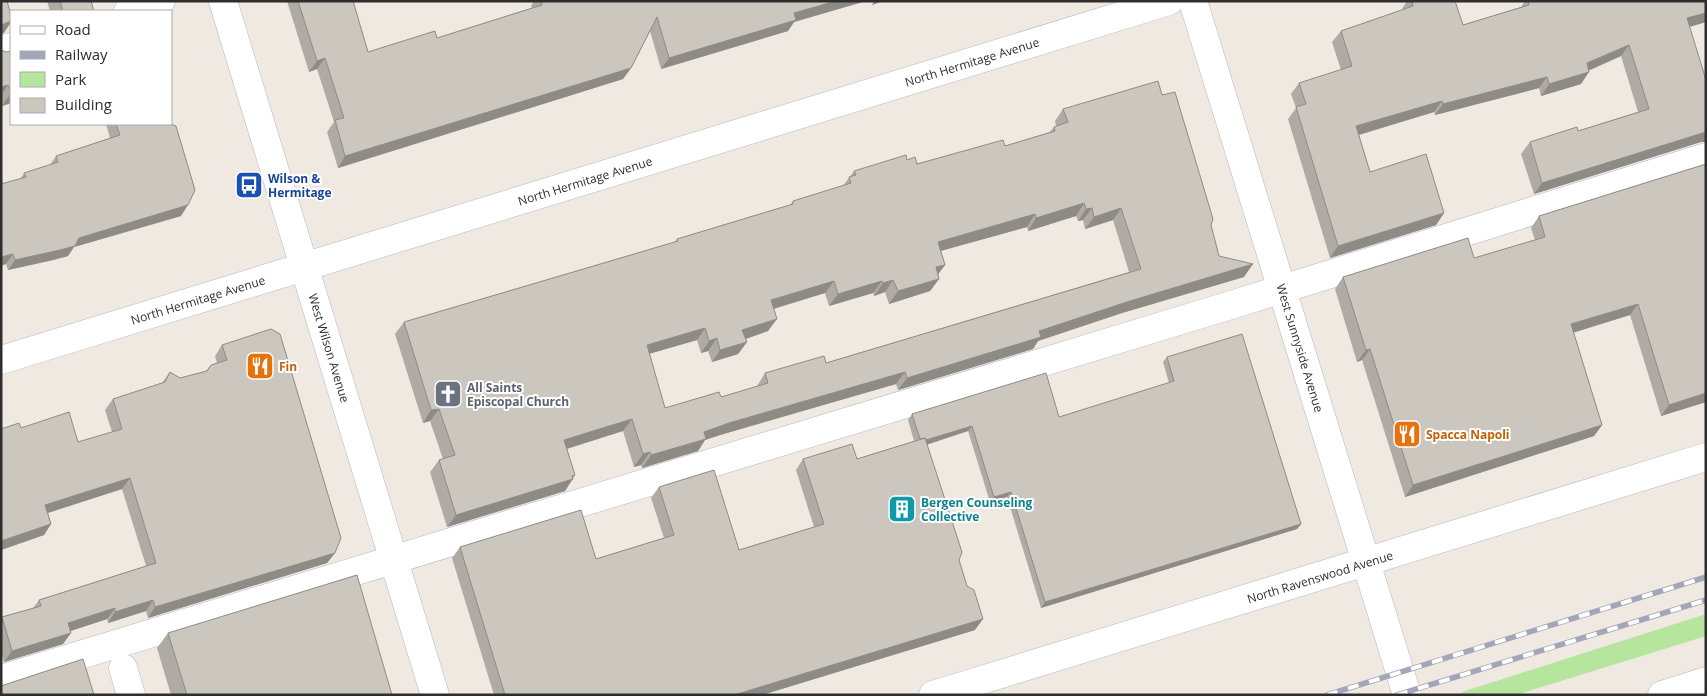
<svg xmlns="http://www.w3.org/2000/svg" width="1707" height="696" viewBox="0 0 1707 696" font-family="'Open Sans',sans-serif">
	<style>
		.green { fill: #b6e59e }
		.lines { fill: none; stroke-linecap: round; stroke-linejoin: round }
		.minor-casing { stroke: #b4b7c1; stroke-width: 29 }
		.minor { stroke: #fff; stroke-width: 28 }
		.rail-casing { stroke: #a3a6b8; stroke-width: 5.5 }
		.rail { stroke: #fff; stroke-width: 4; stroke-dasharray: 11; stroke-linecap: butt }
		.wall { fill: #afaba4; fill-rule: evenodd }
		.shaded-wall { fill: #8e8b86 }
		.building { fill: #cbc7bf; stroke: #8e8b86; fill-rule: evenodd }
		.labels { text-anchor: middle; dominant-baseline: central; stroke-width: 4; stroke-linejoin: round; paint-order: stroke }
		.street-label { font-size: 12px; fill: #2e2e2e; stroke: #fff }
		.transit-label { font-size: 12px; font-weight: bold; fill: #164399; stroke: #fff; text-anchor: start }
		.food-label { font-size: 12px; font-weight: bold; fill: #c56008; stroke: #fff; text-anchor: start }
		.worship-label { font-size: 12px; font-weight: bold; fill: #5b616d; stroke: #fff; text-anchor: start }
		.culture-label { font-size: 12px; font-weight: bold; fill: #0d838f; stroke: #fff; text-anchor: start }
	</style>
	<rect width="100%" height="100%" fill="#efe9e1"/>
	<path class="green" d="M1706,614V636L1516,695H1463L1462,692Z"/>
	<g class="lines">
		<g class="minor-casing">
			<path id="minor" d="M223,1L435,695
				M1193,1L1407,695
				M128,11L161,1
				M1,50L11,47
				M1,360L1169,1
				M123,668L131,695
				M1,679L1231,305L1706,157
				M933,695L1706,457
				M1662,695L1706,681"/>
		</g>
		<use href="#minor" class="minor"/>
		<g class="rail-casing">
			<path id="rail" d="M1327,695L1706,577
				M1397,695L1706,600"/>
		</g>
		<use href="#rail" class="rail"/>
	</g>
	<path class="wall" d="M47,1H92H91L94,11H50Z
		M287,1H353L368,52L437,38L532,8L531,6L534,1H866L794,22L788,31L661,69L650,31L631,68L623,79L338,168L327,132L334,122L317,69L309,72Z
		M1407,1H1455L1463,25L1521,7L1525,1H1706V22L1689,27L1706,80V142H1701L1534,194L1521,154L1530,142L1578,131L1638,112L1621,56L1589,70L1581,84L1541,96L1539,88L1435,115L1434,112L1359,135L1370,172L1444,213L1436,225L1330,258L1288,119L1296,108L1291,94L1299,83L1341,70L1332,42L1341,31L1402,10V9Z
		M1,50L6,52L11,51V103L2,106Z
		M1162,95L1211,225L1219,256L1244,277L1122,313L1038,341L1033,349L898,390L896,384L720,435L705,440L698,451L642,468L641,465L634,467L623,431L567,449L573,479L565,491L447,527L430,472L439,460L443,459L430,421L423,423L395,334L404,322L675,242L677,239L790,205L793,201L843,186L854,171L907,160L917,164L1005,146L1050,132L1054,127L1056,126L1055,121L1063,109ZM1076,216L1078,221L1083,220L1085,229L1113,220L1129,272L826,363L765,373L757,386V387L721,397L665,408L649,354L697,340L701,353L708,351L712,362L738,354L747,342L745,339L768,331L774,309L825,293L829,306L873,293L874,296L885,292L889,304L930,291L939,279L938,274L945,265L941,251L1027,227L1028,231Z
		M106,124H170L181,216L74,247L68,256L53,260L8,270L6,264L21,178L24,173L50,165L56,156L110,138Z
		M1706,164V402L1661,416L1630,315L1573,332L1602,425L1594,436L1405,497L1362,360L1357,362L1335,289L1343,277L1474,258L1535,240L1531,228L1539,216Z
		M222,345L335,553L327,563L148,618L146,611L108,623L107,619L71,631L63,644L4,662L1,651V619L2,617L33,608L39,600L146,566L122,489L48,513L51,524L44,535L1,550V429L21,428L78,442L112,432L105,410L113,399L162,383L170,372L180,378L206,371L211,365L217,363L215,356Z
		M1167,357L1301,524L1297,529L1041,608L1007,497L990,502L968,431L927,444L959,560L975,630L762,695H494L452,558L460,547L596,559L664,538L651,498L659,487L739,550L814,527L796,470L803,459H857L914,441L908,420L912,414L1059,417L1169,383L1163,362Z
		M168,633L392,695H171L157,648Z"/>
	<path class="shaded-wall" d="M836,1H866L794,22L788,31L661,69L669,58L794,13Z
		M874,1H883L872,5Z
		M1706,13V22L1679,30L1687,18Z
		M11,21V22L4,33L1,34V25Z
		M1629,45L1621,56L1579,75L1587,63Z
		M325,58L317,69L309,72L317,61Z
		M631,68L623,79L338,168L345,156Z
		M1589,72L1581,84L1541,96L1549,84Z
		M1547,77L1539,88L1435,115L1443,104Z
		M8,85L1,95V87Z
		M11,93V103L2,106Z
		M1442,101L1434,112L1348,138L1356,126Z
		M1706,132V142H1701L1534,194L1542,183Z
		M1084,203L1076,216L1028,231L1036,218Z
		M188,205L181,216L74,247L68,256L53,260L8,270L15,260L79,238Z
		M1092,208L1083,220L1078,221L1086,209Z
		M1121,208L1113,220L1085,229L1094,217Z
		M1444,213L1436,225L1330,258L1338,246Z
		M1035,214L1027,227L929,254L938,242Z
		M13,254L6,264L1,266V257Z
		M1253,264L1244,277L1122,313L1038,341L1033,349L898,390L907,378L1039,331L1130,301Z
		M945,265L936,277V267Z
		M939,279L930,291L889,304L898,291Z
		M893,280L885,292L874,296L883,283Z
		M834,281L825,293L762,312L771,300Z
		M882,281L873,293L829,306L838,294Z
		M1638,304L1630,315L1563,336L1571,324Z
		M777,319L768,331L734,343L742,330Z
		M705,328L697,340L638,357L647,345Z
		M717,338L708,351L701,353L709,341Z
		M747,342L738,354L712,362L720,350Z
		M1370,349L1362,360L1357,362L1366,350Z
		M905,372L896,384L720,435L705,440L698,451L642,468L651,455L704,432L729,423Z
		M1706,393V402L1661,416L1669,405Z
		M439,409L430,421L423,423L431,410Z
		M632,419L623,431L556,452L564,440Z
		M1602,425L1594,436L1405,497L1413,485Z
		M972,426L968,431L917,448L920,442Z
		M650,452L641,465L634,467L643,454Z
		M575,475L565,491L447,527L456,515Z
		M130,478L122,489L38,516L45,505Z
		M1011,492L1007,497L990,502L994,497Z
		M51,524L44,535L1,550V541Z
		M1301,524L1297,529L1041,608L1045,602Z
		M335,553L327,563L148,618L155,607Z
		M153,600L146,611L108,623L115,612Z
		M115,608L107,619L61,634L68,623Z
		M983,619L975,630L762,695H734Z
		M71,633L63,644L4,662L12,651Z"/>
	<path class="building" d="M1,1H7L11,15V21L1,25Z
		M60,1H91L94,11H63Z
		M298,1H353L368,52L435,31L437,38L542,5L541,1H836L794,13L796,20L669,58L657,17L631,68L345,156L335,120L344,118L325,58L317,61Z
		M1412,1H1455L1463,25L1529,5L1528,1H1706V13L1687,18L1706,80V132L1542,183L1530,142L1577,127L1578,131L1649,109L1629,45L1587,63L1589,72L1549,84L1547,77L1443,104L1442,101L1356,126L1370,172L1426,154L1444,213L1338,246L1296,107L1306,104L1299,83L1352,66L1341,31L1413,6Z
		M1,50L6,52L11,51V93L8,85L1,87Z
		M1158,81L1162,95L1175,92L1213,219L1211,225L1219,256L1253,264L1130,301L1039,331L1041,337L907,378L905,372L729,423L704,432L706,439L651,455L650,452L643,454L632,419L564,440L575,475L572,476L573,479L456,515L439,460L455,455L439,409L431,410L404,322L678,241L677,239L793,204V201L851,183L849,177L856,175L854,171L906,155L907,160L915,157L917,164L1003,140L1005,146L1055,131L1054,127L1068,122L1063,109ZM1084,203L1086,209L1092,208L1094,217L1121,208L1141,269L826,363L824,356L765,373L768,383L721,397L719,392L665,408L647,345L705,328L709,341L717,338L720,350L747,342L742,330L777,319L771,300L834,281L838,294L882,281L883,283L893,280L898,291L939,279L936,267L945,265L938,242L1035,214L1036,218Z
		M116,124H170L176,126L195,190L188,205L79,238L75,246L60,250L15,260L13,254L1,257V184L26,177L24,173L58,162L56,156L120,135Z
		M1706,164V393L1669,405L1638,304L1571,324L1602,425L1413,485L1370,349L1366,350L1343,277L1468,238L1474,258L1545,237L1539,216Z
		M271,329L280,334L341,538L335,553L155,607L153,600L115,612V608L68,623L71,633L12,651L2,617L41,606L39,600L156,563L130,478L45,505L51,524L1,541V429L19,423L21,428L69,412L78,442L122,429L113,399L165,382L170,372L180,378L207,371L211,365L227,360L222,345Z
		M1242,334L1301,524L1045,602L1011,492L994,497L972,426L926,440L925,438L920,439L912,414L1046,373L1059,417L1174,381L1167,357Z
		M925,438L962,552L959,560L967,586L974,590L983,619L734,695H505L460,547L581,510L596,559L674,535L659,487L714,470L739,550L824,524L803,459L852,444L857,459Z
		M357,575L392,695H187L168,633Z
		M83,659L94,695H1V686Z"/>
	<defs>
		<g id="bus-square" transform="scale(1.4375)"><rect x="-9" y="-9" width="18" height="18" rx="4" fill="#1a4fb4" stroke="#fff"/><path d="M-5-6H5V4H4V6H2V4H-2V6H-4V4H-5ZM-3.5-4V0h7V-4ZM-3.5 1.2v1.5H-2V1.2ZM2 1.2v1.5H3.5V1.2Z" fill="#fff"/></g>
		<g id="restaurant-square" transform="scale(1.4375)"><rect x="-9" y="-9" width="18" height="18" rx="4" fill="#e8710a" stroke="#fff"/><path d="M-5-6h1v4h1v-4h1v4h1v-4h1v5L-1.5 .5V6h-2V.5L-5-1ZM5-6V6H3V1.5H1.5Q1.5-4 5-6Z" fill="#fff"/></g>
		<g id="church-square" transform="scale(1.4375)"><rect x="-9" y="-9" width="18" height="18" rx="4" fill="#6b7280" stroke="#fff"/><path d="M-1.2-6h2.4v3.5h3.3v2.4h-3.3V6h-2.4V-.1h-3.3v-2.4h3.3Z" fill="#fff"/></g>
		<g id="building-square" transform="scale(1.4375)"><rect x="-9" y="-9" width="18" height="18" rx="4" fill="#0f9aa8" stroke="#fff"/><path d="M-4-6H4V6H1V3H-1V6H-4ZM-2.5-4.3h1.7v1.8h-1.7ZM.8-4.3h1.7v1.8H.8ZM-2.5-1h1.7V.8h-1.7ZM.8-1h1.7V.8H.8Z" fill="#fff"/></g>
	</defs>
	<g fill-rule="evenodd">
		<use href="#bus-square" x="249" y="185"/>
		<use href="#restaurant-square" x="260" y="366"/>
		<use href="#church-square" x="448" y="394"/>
		<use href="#restaurant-square" x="1407" y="434"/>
		<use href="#building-square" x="902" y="509"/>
	</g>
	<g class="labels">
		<g class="street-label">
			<text transform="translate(972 62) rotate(-17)">North Hermitage Avenue</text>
			<text transform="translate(585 181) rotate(-17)">North Hermitage Avenue</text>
			<text transform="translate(198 300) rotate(-17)">North Hermitage Avenue</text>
			<text transform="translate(329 348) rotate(73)">West Wilson Avenue</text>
			<text transform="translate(1300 348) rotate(73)">West Sunnyside Avenue</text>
			<text transform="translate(1320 577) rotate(-17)">North Ravenswood Avenue</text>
		</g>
		<g class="transit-label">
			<text x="268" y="178">Wilson &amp;<tspan x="268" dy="14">Hermitage</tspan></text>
		</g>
		<g class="food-label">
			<text x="279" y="366">Fin</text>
			<text x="1426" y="434">Spacca Napoli</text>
		</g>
		<g class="worship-label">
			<text x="467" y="387">All Saints<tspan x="467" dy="14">Episcopal Church</tspan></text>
		</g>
		<g class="culture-label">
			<text x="921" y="502">Bergen Counseling<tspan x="921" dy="14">Collective</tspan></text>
		</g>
	</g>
	<rect width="1707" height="696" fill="none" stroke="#2e2e2e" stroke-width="5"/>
	<rect x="10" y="10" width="162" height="115" fill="#ffffff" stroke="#ababab"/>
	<rect x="20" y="26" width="25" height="8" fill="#ffffff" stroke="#ababab"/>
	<text x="55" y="35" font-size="15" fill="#2e2e2e">Road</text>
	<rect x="20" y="51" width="25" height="8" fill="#a3a6b8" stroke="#ababab"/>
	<text x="55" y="60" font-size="15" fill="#2e2e2e">Railway</text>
	<rect x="20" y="72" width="25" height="15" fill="#b6e59e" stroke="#ababab"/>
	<text x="55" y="85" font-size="15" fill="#2e2e2e">Park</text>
	<rect x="20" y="98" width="25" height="15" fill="#cbc7bf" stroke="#ababab"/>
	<text x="55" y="110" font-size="15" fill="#2e2e2e">Building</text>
</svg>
